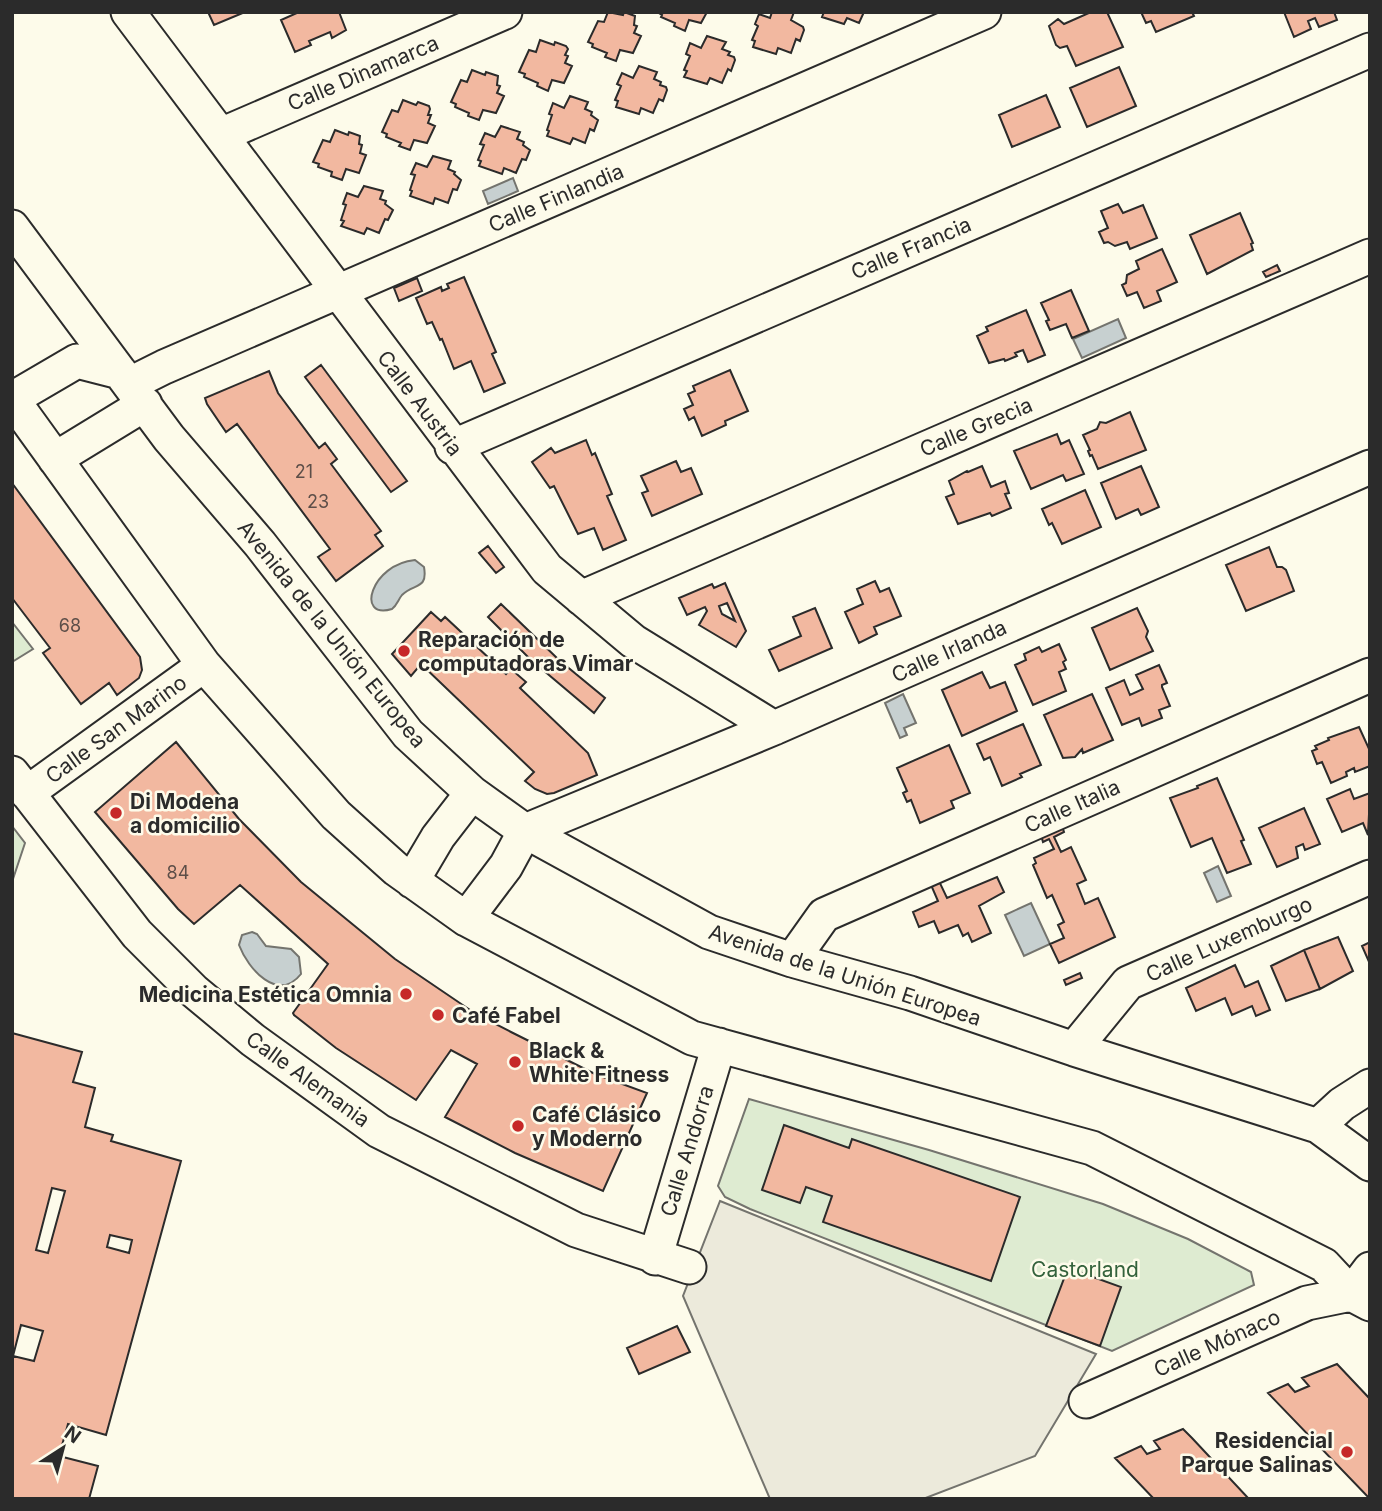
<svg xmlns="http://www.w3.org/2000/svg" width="1382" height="1511" viewBox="0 0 1382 1511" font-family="Inter,sans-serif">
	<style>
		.green { fill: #deebd1; stroke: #74746e; stroke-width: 2 }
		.parking { fill: #eceadb; stroke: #74746e; stroke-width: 2 }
		.water { fill: #c7d0d0; stroke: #74746e; stroke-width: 2 }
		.building { fill: #f2b8a0; stroke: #2b2b2b; stroke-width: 2; fill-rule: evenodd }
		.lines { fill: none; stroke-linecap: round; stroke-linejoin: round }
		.minor-casing { stroke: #2b2b2b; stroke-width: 37 }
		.minor { stroke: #fdfbea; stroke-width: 33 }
		.poi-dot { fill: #c62828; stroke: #fdfbea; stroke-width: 2.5 }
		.labels { text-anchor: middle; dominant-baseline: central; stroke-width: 5; stroke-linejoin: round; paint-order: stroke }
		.number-label { font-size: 18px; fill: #5d4e48 }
		.street-label { font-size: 21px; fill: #2b2b2b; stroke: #fdfbea }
		.poi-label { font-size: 21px; font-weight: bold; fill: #2b2b2b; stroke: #fdfbea; text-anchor: start }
		.park-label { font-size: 21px; fill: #34623c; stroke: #fdfbea }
	</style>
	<rect width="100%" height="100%" fill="#fdfbea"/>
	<path class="green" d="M12,622L33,649L12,662Z
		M12,826L25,843L12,882Z
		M749,1099L929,1150L1103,1204L1188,1239L1251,1272L1254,1285L1112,1351L750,1209L725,1197L718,1186Z"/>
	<path class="parking" d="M720,1201L1096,1354L1035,1456L923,1499H770L683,1296Z"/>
	<path class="water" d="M513,178L518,191L488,204L483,191Z
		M1118,319L1126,338L1082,358L1073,339Z
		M415,560L424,567C428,590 414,583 402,595C398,600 397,605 392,609C355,620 371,564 415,560Z
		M903,694L916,723L904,728L907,735L900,738L885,703Z
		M1218,866L1231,896L1217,902L1204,873Z
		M1031,903L1050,944L1024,956L1005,915Z
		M252,932L257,934L266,946L291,949L299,957L301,974C278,1003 248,969 239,945L242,935Z"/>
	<path class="building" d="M208,12H245L214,25Z
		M299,12H339L346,30L332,38L330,32L309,41L311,45L295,52L281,20Z
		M608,12L623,15L624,12L635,16L634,25L637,26L634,33L641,36L633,53L620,50L616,61L605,57L607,53L592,47L593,44L588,42L598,21L604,22Z
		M657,12H707L701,23L689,20L685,31L674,26L675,23L661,17L662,15Z
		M772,12H794L791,20L803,27L804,30L800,41L796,39L791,53L778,48L776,54L753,47L755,41L752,40L758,26L755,24L759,14L770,18Z
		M824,12H864L859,23L847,18L844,24L822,17Z
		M1091,12H1107L1123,47L1076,66L1067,46L1060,48L1056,45L1049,26L1058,19L1064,24Z
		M1141,12H1192L1194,16L1156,32L1151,21L1146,23Z
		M1284,12H1334L1337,20L1319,27L1315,18L1308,21L1311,29L1294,37Z
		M707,36L726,42L722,49L730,52L728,55L734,57L735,60L731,71L728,69L722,83L710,78L707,84L684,77L687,71L684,70L690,56L686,54L690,43L701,48Z
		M540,40L554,45L555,42L566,46L568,49L565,55L568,56L565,63L572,66L564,83L552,80L548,91L537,86L538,83L524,77L525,74L519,72L529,50L536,52Z
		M639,66L657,72L654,79L661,82L660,85L666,87L667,90L663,101L659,99L653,113L641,108L639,114L616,107L618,101L615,100L621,86L617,84L622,73L633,78Z
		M1119,67L1136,106L1087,127L1070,88Z
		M472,70L485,75L486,72L498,76L497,85L500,86L497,93L504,96L496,113L483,110L479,120L468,116L469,113L455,107L456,104L451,102L461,80L467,82Z
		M1046,95L1060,127L1012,147L999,115Z
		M570,96L588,102L585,109L592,112L591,115L598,120L594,131L590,129L585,143L573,138L570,144L547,136L549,131L547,130L552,115L549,114L553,103L564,108Z
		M403,100L416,105L418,102L429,106L430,109L428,115H431L428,123L435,126L427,143L414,140L410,150L399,146L401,143L386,137L387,134L382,132L392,110L398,112Z
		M501,126L520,132L517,139L524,142L523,145L530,150L526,160L522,159L516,173L504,168L502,174L479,166L481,161L478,160L484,145L480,144L485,133L495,137Z
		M335,130L348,135L349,132L360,136L359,144L362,145L360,153L366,155L359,173L346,169L342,180L331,176L332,172L318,167L319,164L313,162L323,140L330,142Z
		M433,156L451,161L448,169L455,172L454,174L461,180L457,190L453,189L448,203L435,198L433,204L410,196L412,191L410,190L415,175L411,174L416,163L427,167Z
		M364,186L383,191L380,199L386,201L385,204L393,210L388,220L385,219L379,233L367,228L364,234L341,226L344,221L341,220L346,205L343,204L347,193L358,197Z
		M1118,204L1123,213L1143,205L1157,238L1130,249L1127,242L1115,246L1108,242L1104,243L1099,232L1108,228L1101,211Z
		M1240,213L1253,243L1251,244L1253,250L1207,274L1190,235Z
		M1162,249L1177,282L1157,291L1161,301L1144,308L1137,292L1127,296L1122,285L1126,283L1127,275L1139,269L1136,261Z
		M1277,265L1280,271L1266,277L1263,272Z
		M464,277L496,352L492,354L505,383L484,392L471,361L454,369L442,339L440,340L432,322L427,324L416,298L441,287L442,291L449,288L447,284Z
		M417,278L422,291L399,301L394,288Z
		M1071,290L1089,331L1072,338L1066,324L1050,330L1046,321L1049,320L1041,303Z
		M1026,310L1045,355L1028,362L1023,350L1015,353L1017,356L1005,361L1004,359L989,363L977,336L988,331L986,327Z
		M321,365L407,481L391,492L305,377Z
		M730,370L748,411L725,421L726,425L702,436L694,417L689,420L684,409L693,405L688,394L695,391L693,386Z
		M269,371L278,393L319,448L325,443L337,459L331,464L381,531L375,535L383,546L336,581L318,557L330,549L237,424L226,432L207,404L205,398Z
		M1130,412L1146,450L1098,469L1092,455L1090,456L1088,451L1090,450L1083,435L1097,429L1100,422L1106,423Z
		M1057,434L1061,444L1069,440L1084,474L1066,481L1063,475L1031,489L1014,451Z
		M586,440L592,455L595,453L612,494L607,496L626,540L603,550L594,528L578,534L554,486L550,488L532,462L551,448L555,453Z
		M676,461L681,472L691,468L702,494L652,516L642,493L648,491L641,476Z
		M982,466L991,487L1005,481L1009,493L1005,494L1011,508L992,516L990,513L958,524L946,497L954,494L949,481L967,471L968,472Z
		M1141,466L1159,507L1141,515L1138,509L1116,519L1101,483Z
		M12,483L140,657L142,670L139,678L117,695L109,683L81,704L43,653L50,648L12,598Z
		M1085,490L1101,527L1062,544L1052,523L1049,525L1042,509Z
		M488,546L504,567L496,573L479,553Z
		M1269,547L1277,567H1282L1286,570L1294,591L1246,611L1226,565Z
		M875,581L880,592L889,588L901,616L874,627L877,634L859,643L845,612L863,604L857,589Z
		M725,583L746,631L736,647L699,625L707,611L705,607L687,615L679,598L712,584L714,588ZM727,603L735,621L722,614L719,606Z
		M501,604L559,660L605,698L594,713L530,659L488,617Z
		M815,608L832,648L779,671L769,650L801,636L793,617Z
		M1137,608L1148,631L1146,637L1153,651L1110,670L1092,628Z
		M431,612L441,621L445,617L506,674L511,669L526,682L520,688L588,753L597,775L554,793L547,794L535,789L525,781L534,772L421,664L411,676L392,654Z
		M1059,644L1066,660L1063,662L1066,669L1059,672L1066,691L1033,705L1015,665L1026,660L1024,654L1039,647L1042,652Z
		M1159,665L1167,683L1162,685V687L1170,706L1159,710L1162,718L1142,726L1139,718L1122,725L1106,688L1124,680L1130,695L1143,689L1136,675Z
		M982,672L990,688L1005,682L1017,711L962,736L942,690Z
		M1092,694L1113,740L1083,753L1082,749L1075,757L1063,758L1044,715Z
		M1023,724L1041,765L1020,774L1022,777L1002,786L990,757L984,760L977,744Z
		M1359,727L1370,751V766L1355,772L1354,768L1346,772L1347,776L1331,783L1322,762L1317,764L1312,751L1317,749L1315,746L1329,740L1328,738Z
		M176,742L239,819L301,882L395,959L476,1014L511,1032L595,1074L647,1093L603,1191L515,1153L445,1117L477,1064L451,1050L416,1100L336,1048L294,1015L293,1013L328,964L240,885L194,924L178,909L95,812Z
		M949,745L970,793L951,801L954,808L920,823L911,800L907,802L903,793L907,791L897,768Z
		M1217,778L1244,840L1241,841L1251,864L1227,873L1212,838L1191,847L1170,798L1198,788L1197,786Z
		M1350,789L1354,799L1370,793L1368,835L1363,823L1342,832L1327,799Z
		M1304,808L1320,844L1305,850L1303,844L1296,847L1298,858L1277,867L1259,828Z
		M1062,826L1064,832L1054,837L1061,852L1071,847L1086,880L1077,884L1085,904L1098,898L1115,937L1059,963L1050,944L1064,938L1058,925L1064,922L1052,895L1047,898L1033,865L1036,863L1034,858L1054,849L1049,839L1043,842L1041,835Z
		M997,877L1004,892L979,906L991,933L972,942L968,933L963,936L958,925L939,933L934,921L919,927L913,912L938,901L931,885L939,881L947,898Z
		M1338,937L1353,971L1320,989L1304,950Z
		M1370,942V964L1362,946Z
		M1304,950L1320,989L1286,1001L1271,966Z
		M1235,965L1245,987L1258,981L1270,1010L1256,1016L1252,1006L1232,1015L1225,998L1196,1011L1186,988Z
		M1080,973L1082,978L1066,985L1064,980Z
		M12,1033L82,1052L73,1082L95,1088L85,1127L113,1135L111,1141L181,1161L106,1435L68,1424L59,1456L98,1466L89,1499H12ZM52,1188L65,1191L48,1253L36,1250ZM110,1235L132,1240L129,1253L107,1247ZM21,1325L43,1331L34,1361L13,1356Z
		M784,1125L849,1148L852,1139L1020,1197L991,1281L823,1222L832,1196L806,1187L800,1203L762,1190Z
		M1068,1268L1121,1287L1100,1346L1046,1326Z
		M677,1326L690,1352L639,1374L627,1348Z
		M1337,1364L1370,1399V1499L1268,1393L1288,1384L1295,1392L1309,1386L1302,1378Z
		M1183,1429L1192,1438L1249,1499H1154L1115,1458L1141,1446L1147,1454L1160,1449L1154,1441Z"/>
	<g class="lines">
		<g class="minor-casing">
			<path id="minor" d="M128,12L547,569L633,641L774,728
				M221,135L505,12
				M12,227L169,438L260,544L408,734L472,793L525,831L709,932L792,960L910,993L1074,1049L1318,1126L1370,1164
				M130,384L164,367L984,12
				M12,399L204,665L336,815L396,869L466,919L692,1038L1092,1148L1324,1265L1351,1294L1370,1304
				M12,399L77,361L120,372
				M452,447L1370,50
				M55,459L145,404
				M581,598L1370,256
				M12,773L137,934L194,991L253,1040L379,1131L576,1230L689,1267
				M27,793L204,665
				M412,881L438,837L472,793
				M466,919L506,866L525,831L774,728L1370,467
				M792,960L824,915L1370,675
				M1074,1049L1128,983L1370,877
				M1318,1126L1342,1104L1370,1086
				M655,1258L719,1045
				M1086,1401L1307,1303L1351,1294L1370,1269"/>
		</g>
		<use href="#minor" class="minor"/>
	</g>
	<g class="poi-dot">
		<circle cx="404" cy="651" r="7"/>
		<circle cx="116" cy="813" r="7"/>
		<circle cx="406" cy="994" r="7"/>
		<circle cx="438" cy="1015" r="7"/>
		<circle cx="515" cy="1062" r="7"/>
		<circle cx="518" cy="1126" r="7"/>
		<circle cx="1347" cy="1452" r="7"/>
	</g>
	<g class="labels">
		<g class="number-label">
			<text x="304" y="471">21</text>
			<text x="318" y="501">23</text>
			<text x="70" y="625">68</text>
			<text x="178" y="872">84</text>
		</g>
		<g class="street-label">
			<text transform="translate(363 73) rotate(-23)">Calle Dinamarca</text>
			<text transform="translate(556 198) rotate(-23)">Calle Finlandia</text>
			<text transform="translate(911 248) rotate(-23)">Calle Francia</text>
			<text transform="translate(420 403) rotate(53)">Calle Austria</text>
			<text transform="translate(976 427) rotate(-23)">Calle Grecia</text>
			<text transform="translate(332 634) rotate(51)">Avenida de la Unión Europea</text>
			<text transform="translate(949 651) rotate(-24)">Calle Irlanda</text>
			<text transform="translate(116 729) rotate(-36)">Calle San Marino</text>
			<text transform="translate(1072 806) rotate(-24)">Calle Italia</text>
			<text transform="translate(1229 939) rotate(-24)">Calle Luxemburgo</text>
			<text transform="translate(845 975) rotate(18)">Avenida de la Unión Europea</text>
			<text transform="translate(308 1079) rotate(36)">Calle Alemania</text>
			<text transform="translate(687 1151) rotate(-73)">Calle Andorra</text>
			<text transform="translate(1217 1343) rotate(-24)">Calle Mónaco</text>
		</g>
		<g class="poi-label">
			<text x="418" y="639">Reparación de<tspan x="418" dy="24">computadoras Vimar</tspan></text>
			<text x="130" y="801">Di Modena<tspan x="130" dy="24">a domicilio</tspan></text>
			<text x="392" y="994" text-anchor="end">Medicina Estética Omnia</text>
			<text x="452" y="1015">Café Fabel</text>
			<text x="529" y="1050">Black &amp;<tspan x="529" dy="24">White Fitness</tspan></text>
			<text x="532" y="1114">Café Clásico<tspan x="532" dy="24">y Moderno</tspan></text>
			<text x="1333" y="1440" text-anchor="end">Residencial<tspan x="1333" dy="24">Parque Salinas</tspan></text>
		</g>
		<g class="park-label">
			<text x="1085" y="1269">Castorland</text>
		</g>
	</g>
	<rect width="1382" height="1511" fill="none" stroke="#2b2b2b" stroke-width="28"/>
	<g transform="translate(63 1448) rotate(36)" stroke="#fdfbea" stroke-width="5" paint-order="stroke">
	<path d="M0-5L12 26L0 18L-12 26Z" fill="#2b2b2b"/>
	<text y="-10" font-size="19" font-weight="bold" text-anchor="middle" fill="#2b2b2b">N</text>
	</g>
</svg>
